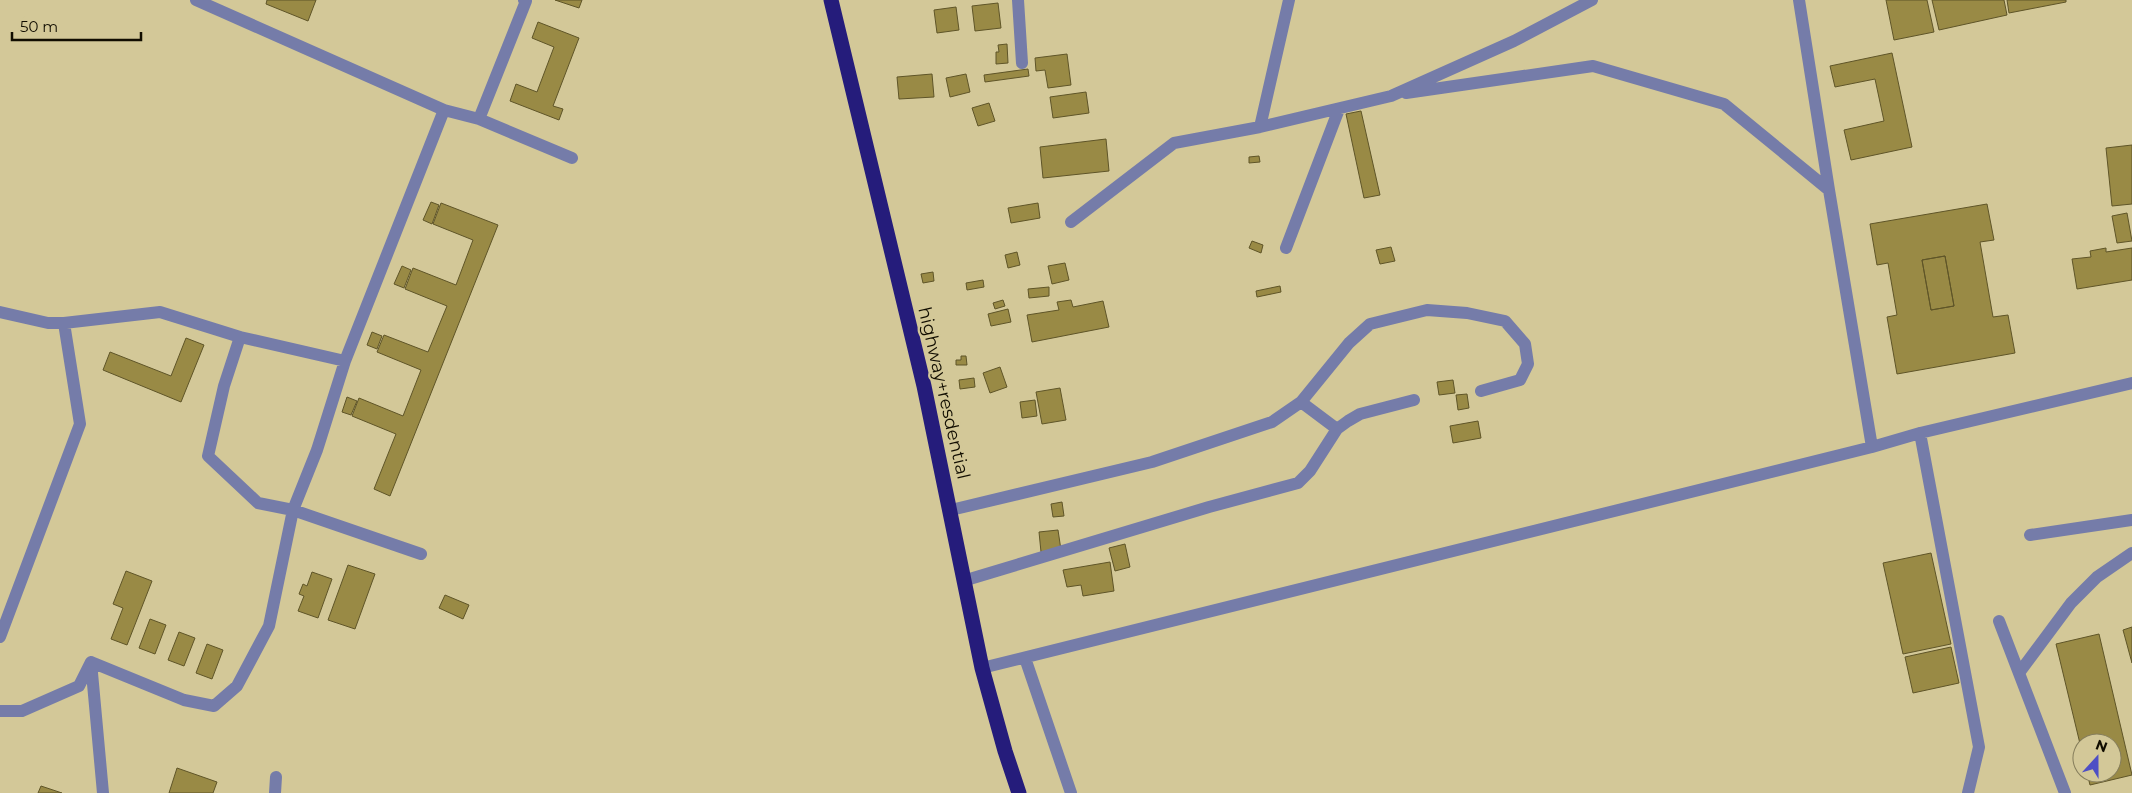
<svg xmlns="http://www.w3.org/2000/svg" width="2132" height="793" viewBox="0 0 2132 793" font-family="Montserrat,sans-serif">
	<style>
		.building { fill: #998a45; stroke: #5f5528; fill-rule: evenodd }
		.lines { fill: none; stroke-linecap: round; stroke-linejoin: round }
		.minor { stroke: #757ca9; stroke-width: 12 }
		.highway { stroke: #251c7b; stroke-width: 15 }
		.labels { text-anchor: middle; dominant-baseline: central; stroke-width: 4.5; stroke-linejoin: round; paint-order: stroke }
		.street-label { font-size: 18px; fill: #110d00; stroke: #d3c898 }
	</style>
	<rect width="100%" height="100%" fill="#d3c898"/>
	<path class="building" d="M267,0H316L308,21L266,4Z
		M555,0H582L579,8Z
		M1886,0H1927L1934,32L1894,40Z
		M1932,0H2004L2007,15L1939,30Z
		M2007,0H2066V2L2009,13Z
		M998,3L1001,28L975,31L972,6Z
		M956,7L959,30L937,33L934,10Z
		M538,22L579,38L553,106L563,109L559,120L510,101L516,84L537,92L554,47L532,38Z
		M1007,44L1008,63L996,64V52H999L998,45Z
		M1892,53L1912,147L1851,160L1844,130L1884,121L1875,79L1835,87L1830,66Z
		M1067,54L1071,85L1048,88L1045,70L1036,71L1035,58Z
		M1028,69L1029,76L985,82L984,75Z
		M932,74L934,97L899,99L897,77Z
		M966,74L970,92L950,97L946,78Z
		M1086,92L1089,113L1053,118L1050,97Z
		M989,103L995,121L978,126L972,108Z
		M1361,111L1380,195L1364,198L1346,114Z
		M1106,139L1109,171L1043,178L1040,147Z
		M2132,145V204L2112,206L2106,148Z
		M1259,156L1260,162L1249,163V157Z
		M431,202L439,205L432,224L423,220Z
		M441,203L498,225L390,496L374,489L396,434L352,416L359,398L403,416L421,370L377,352L384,335L428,352L447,306L405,289L413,268L456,285L473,240L433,224Z
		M1038,203L1040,218L1011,223L1008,208Z
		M1987,204L1994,240L1980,242L1993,317L2008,315L2015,353L1897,374L1887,317L1897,315L1888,263L1877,265L1870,224ZM1945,256L1954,306L1931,310L1922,260Z
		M2127,213L2132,241L2117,243L2112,216Z
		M1252,241L1263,245L1261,253L1249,248Z
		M1391,247L1395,261L1380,264L1376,250Z
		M2106,248V252L2132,248V280L2077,289L2072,259L2091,257L2090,251Z
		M1017,252L1020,265L1008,268L1005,255Z
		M1945,256L1954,306L1931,310L1922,260Z
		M1065,263L1069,280L1052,284L1048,266Z
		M402,266L411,270L404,288L394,284Z
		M933,272L934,281L923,283L921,274Z
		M983,280L984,287L967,290L966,283Z
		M1280,286L1281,292L1257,297L1256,291Z
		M1049,287V296L1029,298L1028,289Z
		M1003,300L1005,306L995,309L993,303Z
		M1071,300L1073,307L1103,301L1109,327L1032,342L1027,315L1059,310L1057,302Z
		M1008,309L1011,322L991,326L988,314Z
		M372,332L382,336L377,349L367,345Z
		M186,338L204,345L181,402L103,370L110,352L171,376Z
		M961,356H966L967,365H956V360H961Z
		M1000,367L1007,387L990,393L983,373Z
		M974,378L975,387L960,389L959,380Z
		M1453,380L1455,393L1439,395L1437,382Z
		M1060,388L1066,420L1042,424L1036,392Z
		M1467,394L1469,408L1458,410L1456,395Z
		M347,397L357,401L351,415L342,412Z
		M1035,400L1037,416L1022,418L1020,402Z
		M1478,421L1481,438L1453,443L1450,426Z
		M1062,502L1064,516L1053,517L1051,504Z
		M1058,530L1061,550L1041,552L1039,532Z
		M1125,544L1130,567L1115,571L1109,548Z
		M1931,553L1951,644L1903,654L1883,563Z
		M1110,562L1114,591L1083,596L1081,585L1067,587L1063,570Z
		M348,565L375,574L355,629L328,620Z
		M126,571L152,581L127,645L111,639L123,608L113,604Z
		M312,572L332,579L318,618L298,611L304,596L299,594L303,584L307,586Z
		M445,595L469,605L463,619L439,608Z
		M150,619L166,625L155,654L139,648Z
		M2132,627V663L2123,630Z
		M179,632L195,638L184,666L168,660Z
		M2099,634L2132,775L2090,785L2087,773H2112V743H2082V752L2056,644Z
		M207,644L223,650L212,679L196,673Z
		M1951,647L1959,683L1913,693L1905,657Z
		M177,768L217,782L213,793H169Z
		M41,786L62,793H38Z"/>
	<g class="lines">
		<path class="minor" d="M196,0L444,110L479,119L572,158
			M1018,0L1022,63
			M1799,0L1829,190L1872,447
			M1406,93L1593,66L1724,104L1829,190
			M479,119L526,1L524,0
			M1260,127L1289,0
			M1071,222L1174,143L1260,127L1391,96L1514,41L1592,0
			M1286,248L1339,109
			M0,312L48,323H64L160,312L240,337L345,361
			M240,337L224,386L208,456L258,503L293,510L421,554
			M1301,402L1337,429
			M1920,433L1979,747L1968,793
			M951,510L1152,462L1272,422L1301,402L1349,343L1370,324L1427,310L1467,313L1505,321L1525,344L1528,364L1520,380L1481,391
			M2030,535L2132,520
			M963,581L1209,507L1298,483L1310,471L1337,429L1348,421L1360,414L1414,400
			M1999,621L2065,793
			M0,637L80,424L64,323
			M1025,658L1071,793
			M91,662L103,793
			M982,668L1872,447L1920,433L2132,383
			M2019,673L2071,603L2097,577L2132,553
			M0,711H22L79,686L91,662L184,700L214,706L237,686L269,626L293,510L317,450L345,361L444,110
			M275,793L276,777"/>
		<path class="highway" d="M831,0L924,386L982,668L1005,751L1019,793"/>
	</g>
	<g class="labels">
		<g class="street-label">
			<text transform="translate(944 393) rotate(77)">highway+resdential</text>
		</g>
	</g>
	<g transform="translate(2097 758) rotate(21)"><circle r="24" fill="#d3c898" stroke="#857d5b"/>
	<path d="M0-4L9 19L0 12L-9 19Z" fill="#4e4fc5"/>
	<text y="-8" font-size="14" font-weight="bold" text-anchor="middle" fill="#110d00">N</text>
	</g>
	<path d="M12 32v8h129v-8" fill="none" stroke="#110d00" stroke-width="2.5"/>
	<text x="20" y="32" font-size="15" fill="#110d00" stroke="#d3c898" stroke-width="4" paint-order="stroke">50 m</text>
</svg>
